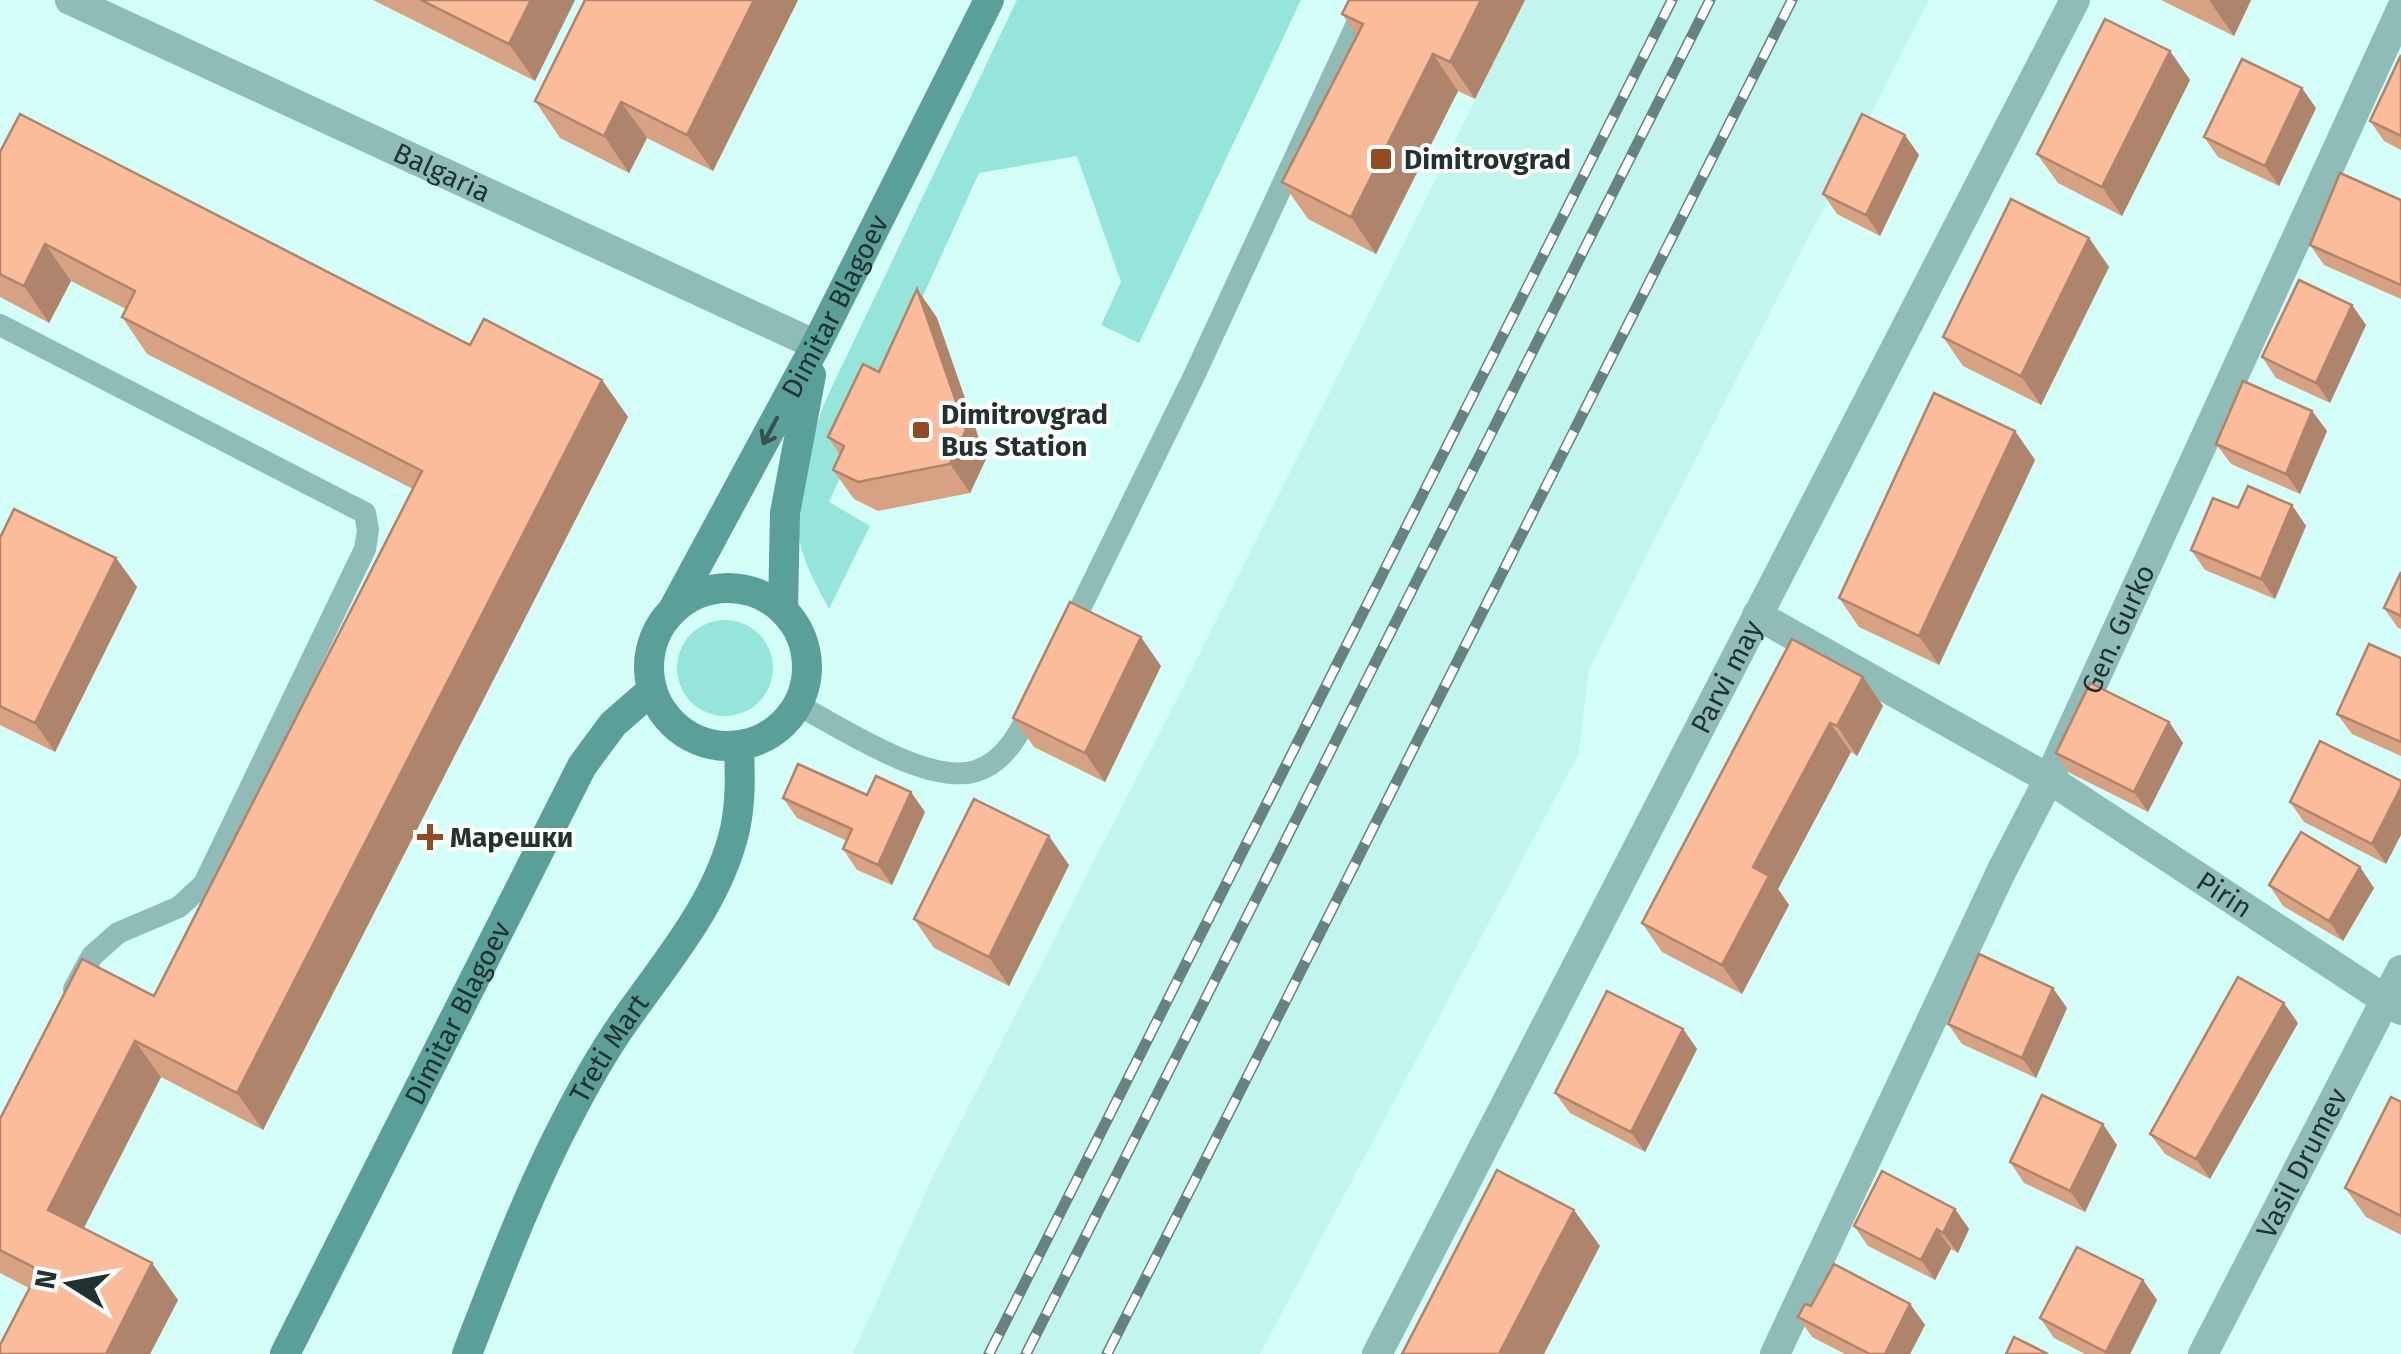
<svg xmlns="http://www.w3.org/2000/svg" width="2401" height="1354" viewBox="0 0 2401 1354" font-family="'Fira Sans',sans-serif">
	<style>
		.built { fill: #c1f5ee }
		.green { fill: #96e5db }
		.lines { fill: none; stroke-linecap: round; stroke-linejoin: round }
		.lane { stroke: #8fbcb6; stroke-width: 22 }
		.street { stroke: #8fbcb6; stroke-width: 30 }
		.secondary { stroke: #5aa098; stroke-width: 30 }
		.rail-casing { stroke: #68827f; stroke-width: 11 }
		.rail { stroke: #fff; stroke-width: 8; stroke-dasharray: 22; stroke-linecap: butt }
		.wall { fill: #d7a284 }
		.shaded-wall { fill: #af846c }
		.building { fill: #fabc9a; stroke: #af846c; stroke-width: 2.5 }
		.oneway { stroke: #33534f }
		.poi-dot { fill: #914c22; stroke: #fff; stroke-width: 4 }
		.labels { text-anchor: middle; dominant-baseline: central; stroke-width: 8; stroke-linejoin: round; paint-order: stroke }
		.poi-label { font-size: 28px; font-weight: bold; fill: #223230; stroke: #fff; text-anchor: start }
		.street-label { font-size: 28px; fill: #223230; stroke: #fff }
	</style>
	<rect width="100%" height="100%" fill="#d4fef8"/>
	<path class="built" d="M1525,0H1929L1589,669L1579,753L1260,1354H853L933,1176L1176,701Z"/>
	<path class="green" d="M1017,0H1301L1139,343L1101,325L1121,282L1077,156L979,173L829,502L870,526L829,609C821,593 811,577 805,560C785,505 808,446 828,395Z
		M677 668a48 48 0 1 1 96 0a48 48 0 1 1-96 0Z"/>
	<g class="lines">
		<path class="lane" d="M0,325L365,513L368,530L365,549L204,884L179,907L118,933L92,956L74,989
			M1068,633L1194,376L1368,0
			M798,705C840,727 928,786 976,771C1006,762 1022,729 1034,703"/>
		<g class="street">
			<path id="s1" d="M70,0L816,345"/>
			<path id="s2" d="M1757,615L2049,779L2401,1010"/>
			<path id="s3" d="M1377,1354L2075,0"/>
			<path id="s4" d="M1775,1354L2001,872L2049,779L2401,10"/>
			<path id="s5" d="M2203,1354L2401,970"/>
		</g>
		<g class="secondary">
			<circle cx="728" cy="667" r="79"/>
			<path id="s6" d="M674,608L816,345L989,0"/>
			<path d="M783,610L785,513L811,375"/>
			<path id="s7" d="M285,1354L582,766L613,724L652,690"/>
			<path id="s8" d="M467,1354C498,1274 528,1193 568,1117C584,1086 602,1054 622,1025C664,964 718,904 735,829C741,801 740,774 739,746"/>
		</g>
		<g class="rail-casing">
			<path id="rail" d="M989,1354L1672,0
				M1026,1354L1710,0
				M1107,1354L1792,0"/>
		</g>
		<use href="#rail" class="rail"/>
	</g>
	<path class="wall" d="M373,0H575L535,81Z
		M585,0H798L713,171L647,138L629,173L560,138L535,101Z
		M1349,0H1525L1475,99L1458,91L1376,254L1308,219L1282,182L1357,35L1342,14Z
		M2161,0H2251L2234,36Z
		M2170,51L2190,80L2122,216L2058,183L2037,154Z
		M2401,55V150L2384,141L2370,121Z
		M2316,108L2279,186L2218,157L2204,137Z
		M0,152L470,345L602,380L628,417L263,1130L161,1077L84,1228L178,1300L150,1354H0L29,1288L0,1273V1119L154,996L413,489L147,354L122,317L126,309L71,281L49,323L0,297Z
		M1919,155L1880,236L1837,214L1823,194Z
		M2401,200V299L2324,265L2310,245Z
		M2089,238L2109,267L2041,405L1963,366L1943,337Z
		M917,289L937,318L986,459L970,493L878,511L854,499L833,470L840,455L828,437L879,372Z
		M2352,305L2366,325L2330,403L2276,378L2262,357Z
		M2312,411L2327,431L2300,494L2231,464L2216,444Z
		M2015,431L2035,460L1939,665L1859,627L1839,598Z
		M2292,505L2306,526L2275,599L2205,570L2191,550L2238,508Z
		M0,538L116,558L137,587L55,752L0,725Z
		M2401,572V629L2398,628L2384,608Z
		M2401,658V756L2352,734L2337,714Z
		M1161,666L1105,782L1034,747L1013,718Z
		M1863,677L1883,706L1857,756L1851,752L1778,889L1789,905L1742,994L1662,952L1642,923Z
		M2169,722L2183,743L2148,812L2070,773L2056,753Z
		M2320,741L2386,864L2304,822L2290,802Z
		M783,798L925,812L892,885L857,870L843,849L847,841L797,818Z
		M1069,865L1009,986L934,948L914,919Z
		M2360,867L2374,888L2343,941L2283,906L2269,885Z
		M2067,1008L2036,1078L1962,1044L1948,1024Z
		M2298,1023L2210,1179L2165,1154L2150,1134Z
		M1683,1029L1697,1049L1645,1152L1570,1113L1555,1093Z
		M2401,1102V1235L2366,1217L2345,1188Z
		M2117,1145L2085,1212L2024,1183L2010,1162Z
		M1955,1209L1969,1229L1958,1253L1951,1249L1935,1280L1868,1246L1854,1226Z
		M2143,1280L2157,1300L2130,1354H2085L2054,1338L2040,1318Z
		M1910,1304L1925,1325L1910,1354H1845L1812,1337L1798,1317L1811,1306Z"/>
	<path class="shaded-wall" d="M531,0H575L535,81L509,44Z
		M754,0H798L713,171L687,135Z
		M1481,0H1525L1475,99L1450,62Z
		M2209,0H2251L2234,36Z
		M2170,51L2190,80L2122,216L2102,187Z
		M1433,54L1458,91L1376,254L1351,217Z
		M2302,88L2316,108L2279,186L2265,166Z
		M621,102L647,138L629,173L604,136Z
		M1905,135L1919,155L1880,236L1866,215Z
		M2089,238L2109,267L2041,405L2021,376Z
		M45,244L71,281L49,323L24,286Z
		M917,289L937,318L986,459L970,493L950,464Z
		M2352,305L2366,325L2330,403L2316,383Z
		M602,380L628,417L263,1130L237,1093Z
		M2312,411L2327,431L2300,494L2286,474Z
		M2015,431L2035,460L1939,665L1919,636Z
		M2292,505L2306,526L2275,599L2261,579Z
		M116,558L137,587L55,752L35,723Z
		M1141,637L1161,666L1105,782L1085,753Z
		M1863,677L1883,706L1857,756L1837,726Z
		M2169,722L2183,743L2148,812L2134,792Z
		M1830,723L1851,752L1778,889L1789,905L1742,994L1722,965L1753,867Z
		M2401,787V835L2386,864L2372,844Z
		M911,792L925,812L892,885L878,865Z
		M1049,836L1069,865L1009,986L989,957Z
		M2360,867L2374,888L2343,941L2329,921Z
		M2053,988L2067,1008L2036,1078L2022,1058Z
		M2284,1003L2298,1023L2210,1179L2196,1159Z
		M1683,1029L1697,1049L1645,1152L1631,1132Z
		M135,1041L161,1077L74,1247L48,1210Z
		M2103,1124L2117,1145L2085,1212L2070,1191Z
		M1955,1209L1969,1229L1958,1253L1943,1233Z
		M1574,1210L1600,1246L1544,1354H1499Z
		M1937,1229L1951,1249L1935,1280L1921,1260Z
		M152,1263L178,1300L150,1354H106Z
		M2143,1280L2157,1300L2130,1354H2108L2106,1352Z
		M1910,1304L1925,1325L1910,1354H1885Z"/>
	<path class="building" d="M421,0H531L509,44Z
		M585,0H754L687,135L621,102L604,136L535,101Z
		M1349,0H1481L1450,62L1433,54L1351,217L1282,182L1363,24L1342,14Z
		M2105,19L2170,51L2102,187L2037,154Z
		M2401,55V136L2370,121Z
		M2242,59L2302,88L2265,166L2204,137Z
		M20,114L470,345L484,319L602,380L237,1093L135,1041L48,1210L152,1263L106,1354H0V1345L39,1270L0,1250V1119L82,959L154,996L422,471L122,317L135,291L45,244L24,286L0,274V152Z
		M1862,114L1905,135L1866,215L1823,194Z
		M2340,173L2401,200V285L2310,245Z
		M2011,199L2089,238L2021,376L1943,337Z
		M2299,280L2352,305L2316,383L2262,357Z
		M917,289L966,430L950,464L858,482L833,470L844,446L828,437L863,364L879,372Z
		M2243,381L2312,411L2286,474L2216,444Z
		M1934,393L2015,431L1919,636L1839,598Z
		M2248,486L2292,505L2261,579L2191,550L2213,498L2238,508Z
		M14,509L116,558L35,723L0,706V538Z
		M2401,572V616L2384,608Z
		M1070,602L1141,637L1085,753L1013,718Z
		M1792,639L1863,677L1837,726L1830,723L1753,867L1769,876L1722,965L1642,923Z
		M2369,644L2401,658V742L2337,714Z
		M2090,683L2169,722L2134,792L2056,753Z
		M2320,741L2401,781V787L2372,844L2290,802Z
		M798,764L867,795L876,776L911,792L878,865L843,849L852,829L783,798Z
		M974,799L1049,836L989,957L914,919Z
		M2301,832L2360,867L2329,921L2269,885Z
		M1979,954L2053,988L2022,1058L1948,1024Z
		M2238,977L2284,1003L2196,1159L2150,1134Z
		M1607,991L1683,1029L1631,1132L1555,1093Z
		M2042,1095L2103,1124L2070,1191L2010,1162Z
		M2391,1097L2401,1102V1216L2345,1188Z
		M1497,1170L1574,1210L1499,1354H1402Z
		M1882,1171L1955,1209L1943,1233L1937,1229L1921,1260L1854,1226Z
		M2077,1247L2143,1280L2106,1352L2040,1318Z
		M1834,1264L1910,1304L1885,1354H1870L1798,1317L1805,1304L1811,1306Z
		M2014,1337L2048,1354H2006Z"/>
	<defs><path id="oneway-shaft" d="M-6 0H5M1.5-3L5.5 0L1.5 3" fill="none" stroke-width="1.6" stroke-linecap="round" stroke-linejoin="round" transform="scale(2.5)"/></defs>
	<use class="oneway" href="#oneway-shaft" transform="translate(770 431) rotate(118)"/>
	<g class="poi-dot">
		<rect x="1369" y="147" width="24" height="24" rx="5"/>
		<rect x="911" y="420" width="20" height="20" rx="5"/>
		<path d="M425 822h10v10h10v10h-10v10h-10v-10h-10v-10h10z"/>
	</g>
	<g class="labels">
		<g class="poi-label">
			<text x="1404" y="159">Dimitrovgrad</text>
			<text x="941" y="414">Dimitrovgrad<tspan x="941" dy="32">Bus Station</tspan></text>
			<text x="450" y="837">Марешки</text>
		</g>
		<g class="street-label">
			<text stroke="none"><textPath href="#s1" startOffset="410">Balgaria</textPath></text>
			<text stroke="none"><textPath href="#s6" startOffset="342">Dimitar Blagoev</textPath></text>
			<text stroke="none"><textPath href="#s4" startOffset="802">Gen. Gurko</textPath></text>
			<text stroke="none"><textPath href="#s3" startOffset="762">Parvi may</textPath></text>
			<text stroke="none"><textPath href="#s2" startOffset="545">Pirin</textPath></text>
			<text stroke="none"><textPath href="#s7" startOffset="382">Dimitar Blagoev</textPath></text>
			<text stroke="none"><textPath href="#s8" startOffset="338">Treti Mart</textPath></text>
			<text stroke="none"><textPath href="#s5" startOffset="215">Vasil Drumev</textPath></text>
		</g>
	</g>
	<g transform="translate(70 1284) rotate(281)" stroke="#ffffff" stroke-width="8" paint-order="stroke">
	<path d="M0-8L18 38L0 25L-18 38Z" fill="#223230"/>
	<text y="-15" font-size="28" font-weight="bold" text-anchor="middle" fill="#223230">N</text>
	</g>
</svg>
